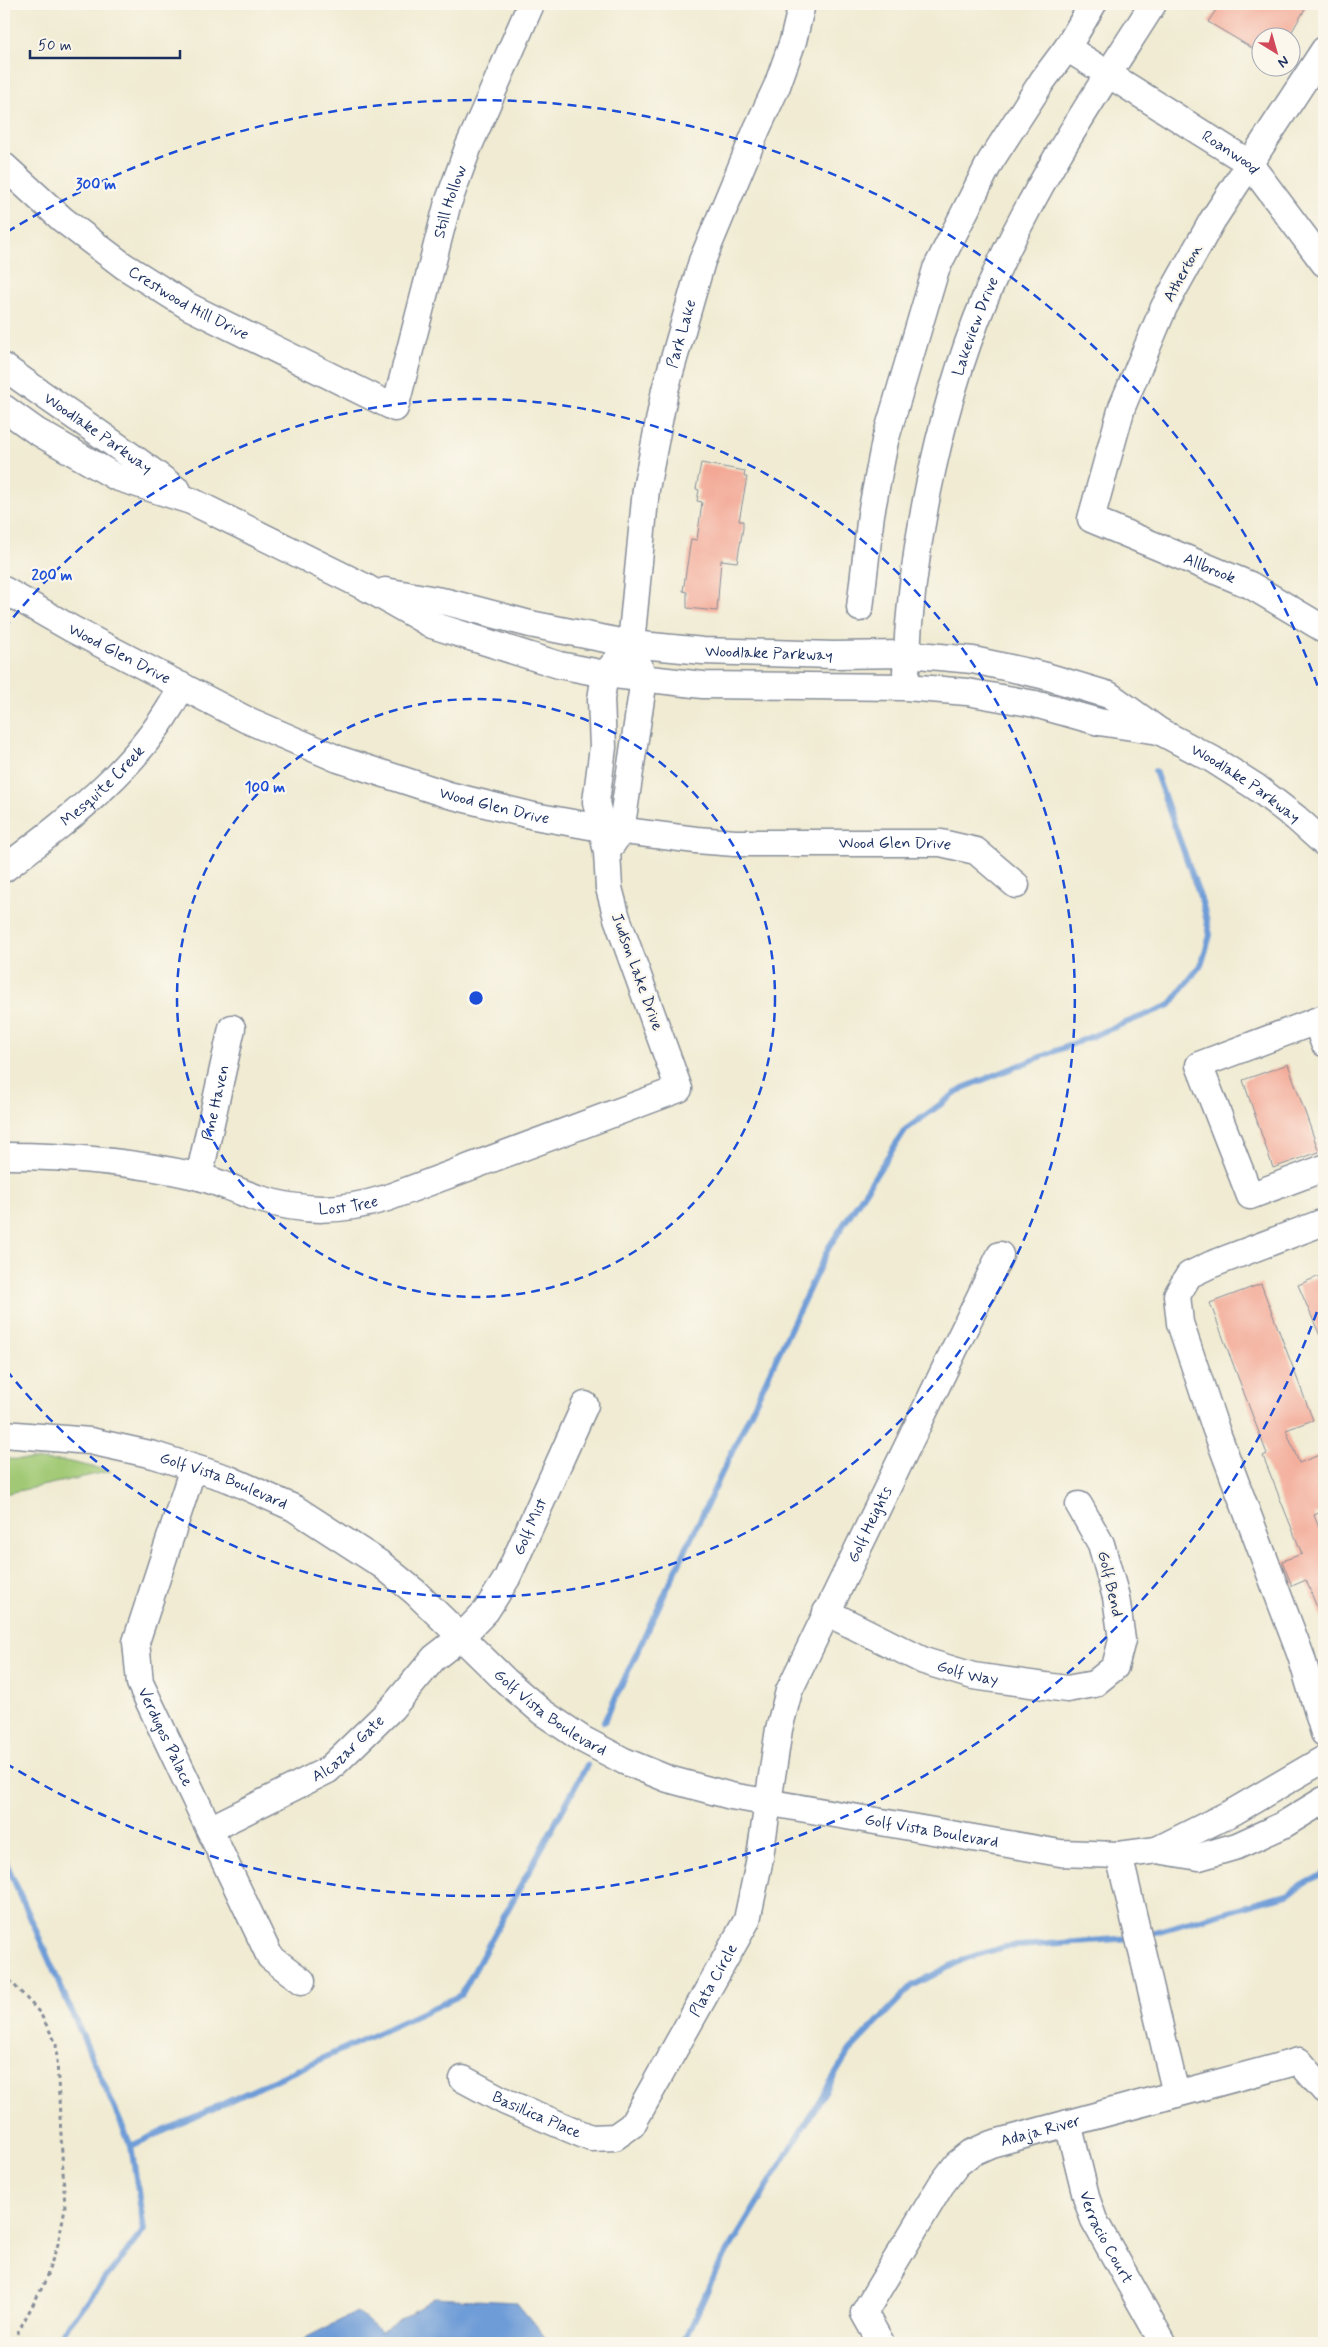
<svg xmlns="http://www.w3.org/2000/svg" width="1328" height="2347" viewBox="0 0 1328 2347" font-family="Mynerve,sans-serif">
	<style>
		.green { fill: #a1c974; stroke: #5e7c69 }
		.water { fill: #6e9cd7; stroke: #44669a }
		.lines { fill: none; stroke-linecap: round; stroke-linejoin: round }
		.stream { stroke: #6e9cd7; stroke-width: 6 }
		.building { fill: #f3a895 }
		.minor-casing { stroke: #868d98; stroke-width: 29 }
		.path { stroke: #868d98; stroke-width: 3; stroke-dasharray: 4 4; stroke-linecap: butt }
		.minor { stroke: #fff; stroke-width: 26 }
		.ring { fill: none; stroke: #1d4ed8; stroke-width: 2.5; stroke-dasharray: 9 6 }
		.labels { text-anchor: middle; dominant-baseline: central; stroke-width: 4.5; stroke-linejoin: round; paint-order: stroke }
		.street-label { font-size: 16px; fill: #1b2f5e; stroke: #fbf7ec }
		.centre { fill: #1d4ed8; stroke: #fbf7ec; stroke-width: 2.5 }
		.ring-label { font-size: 15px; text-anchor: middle; font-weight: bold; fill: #1d4ed8; stroke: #fbf7ec; stroke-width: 4.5; stroke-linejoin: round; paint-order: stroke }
	</style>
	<rect width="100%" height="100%" fill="#fbf7ec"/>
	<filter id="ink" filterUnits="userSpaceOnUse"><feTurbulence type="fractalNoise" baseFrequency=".02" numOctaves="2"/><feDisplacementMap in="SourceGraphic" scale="10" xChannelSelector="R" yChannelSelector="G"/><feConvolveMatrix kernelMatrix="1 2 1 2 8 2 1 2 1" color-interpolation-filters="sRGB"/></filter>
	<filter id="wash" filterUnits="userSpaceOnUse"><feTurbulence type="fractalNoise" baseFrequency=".0096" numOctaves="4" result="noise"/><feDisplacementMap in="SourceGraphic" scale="20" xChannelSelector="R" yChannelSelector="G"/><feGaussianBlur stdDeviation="1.12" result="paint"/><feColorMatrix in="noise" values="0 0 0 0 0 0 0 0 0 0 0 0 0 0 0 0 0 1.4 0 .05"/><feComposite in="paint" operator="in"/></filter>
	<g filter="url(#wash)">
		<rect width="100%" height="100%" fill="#f0ebd2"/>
		<path class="green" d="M4,1459L65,1461L111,1471L4,1494Z"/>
		<path class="water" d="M434,2298L516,2302L550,2343H302L305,2338L357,2312L381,2332Z"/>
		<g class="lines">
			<path class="stream" d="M604,1722L829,1247L905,1130L963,1088L1170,1005L1202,963L1210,935L1203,905L1155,771
				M4,1858L131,2146
				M1144,1935L1286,1895L1324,1873
				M54,2343L144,2230L131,2146L461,1995L587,1765
				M684,2343L716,2271L850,2050L912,1986L964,1959L1004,1947L1132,1938"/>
		</g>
		<g id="blocks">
			<path class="building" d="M1220,4H1308L1288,38H1260V45L1257,51L1208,22Z
				M701,463L745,471L744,477H747L739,521H743V528L737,562L721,560L717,611L687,608V592L683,591L691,539L697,540L702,502L697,501L699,490L696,489Z
				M1288,1064L1319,1152L1273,1168L1243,1080Z
				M1324,1274V1345L1298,1285Z
				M1261,1284L1313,1420L1286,1430L1299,1463L1324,1453V1511L1314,1515L1324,1540V1625L1306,1580L1292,1586L1282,1561L1302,1554L1263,1456L1267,1454L1210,1303Z"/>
		</g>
	</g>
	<g filter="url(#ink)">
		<use href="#blocks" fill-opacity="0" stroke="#868d98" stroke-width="1"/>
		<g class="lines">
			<g class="minor-casing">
				<g id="minor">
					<path d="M1067,48L1093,4"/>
					<path id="s1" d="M1324,50L1212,221L1164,307L1122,407L1091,519L1250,585L1324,629"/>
					<path id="s2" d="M4,166L62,219L124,266L188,306L395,408L447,206L468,148L531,4"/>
					<path id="s3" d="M4,367C62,409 122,447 178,491"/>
					<path d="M4,408L36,431L116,477L191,501L367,588L432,625L559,665L605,674L703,685L906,687L967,692L1035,704L1099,722L1159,731"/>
					<path id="s4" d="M4,590L72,629L245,719L338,759L449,795L534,816L601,828L696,840L735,843H941L976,851L1016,885"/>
					<path id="s5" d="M385,591L447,602L530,624L631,644L703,651L833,655L907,654L973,660L1042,675L1109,695L1159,731L1212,759L1256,787L1296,818L1324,843"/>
					<path id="s6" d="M860,608L871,514L885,441L936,269L990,162L1043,80L1067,48L1249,163L1324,263"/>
					<path id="s7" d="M906,672C911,542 942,393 995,275C1038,179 1097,92 1153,4"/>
					<path id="s8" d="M612,844L621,831L644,679L631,644L646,489L665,390L702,261L757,129L777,86L793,41L802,4"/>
					<path id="s9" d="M4,869C72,817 143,764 182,686"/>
					<path d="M1324,1018L1199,1065L1250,1196L1324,1168"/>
					<path d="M1316,1021L1324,1043"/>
					<path id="s10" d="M4,1156C68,1156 134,1162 196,1176C217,1181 237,1191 257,1198C304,1213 341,1212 387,1198L679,1089L617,918L609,888L607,852L596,802L603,747L601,699L605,674L631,644"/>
					<path id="s11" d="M199,1177L232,1028"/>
					<path d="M1324,1222L1210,1265L1189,1275L1177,1295L1180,1323L1216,1430L1301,1656L1324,1733"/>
					<path id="s12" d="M4,1434L90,1441L154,1455L229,1479L294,1508L382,1565L415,1592L506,1681L542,1712L582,1739L624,1761L668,1779L731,1796L1060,1853L1119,1855L1157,1850L1199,1857L1237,1846L1283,1825L1324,1800"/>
					<path id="s13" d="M193,1468L136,1642L140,1683L270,1957L302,1981"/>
					<path id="s14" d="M826,1612L924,1661L973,1676L1067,1689L1094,1684L1115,1667L1122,1640L1116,1597L1101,1544L1079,1505"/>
					<path id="s15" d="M210,1829L328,1770L392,1708L434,1658L461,1637L486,1611L507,1578L585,1405"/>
					<path d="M1157,1850L1235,1811L1324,1759"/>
					<path d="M1119,1855L1176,2094"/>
					<path id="s16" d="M463,2079L506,2102L591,2138L615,2137L632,2125L747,1920L759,1863L779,1729L789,1691L1000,1255"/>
					<path id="s17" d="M1068,2123L1087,2200L1094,2220L1163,2343"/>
					<path id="s18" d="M881,2343L864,2313L941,2185L957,2164L971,2153L991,2144L1299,2061L1324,2090"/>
				</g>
			</g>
			<path class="path" d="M4,1974L40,2013L56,2043L65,2208L58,2244L43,2286L12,2343"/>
			<use href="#minor" class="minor"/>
		</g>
	</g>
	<g class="ring">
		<circle cx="476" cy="998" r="299"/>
		<path d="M4 629A599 599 0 1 1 4 1367"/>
		<path d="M1322 1298A898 898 0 0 1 7 1764M7 232A898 898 0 0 1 1322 698"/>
	</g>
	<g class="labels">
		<g class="street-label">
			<text stroke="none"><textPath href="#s6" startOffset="800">Roanwood</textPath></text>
			<text stroke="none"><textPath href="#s2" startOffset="676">Still Hollow</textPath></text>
			<text transform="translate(1183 273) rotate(-61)">Atherton</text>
			<text stroke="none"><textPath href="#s2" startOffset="231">Crestwood Hill Drive</textPath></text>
			<text stroke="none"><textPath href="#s7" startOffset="354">Lakeview Drive</textPath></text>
			<text stroke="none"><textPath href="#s8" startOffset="522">Park Lake</textPath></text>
			<text stroke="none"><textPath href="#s3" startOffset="115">Woodlake Parkway</textPath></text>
			<text stroke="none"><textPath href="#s1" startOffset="656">Allbrook</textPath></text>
			<text stroke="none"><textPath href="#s5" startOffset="390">Woodlake Parkway</textPath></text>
			<text stroke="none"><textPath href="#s4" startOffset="132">Wood Glen Drive</textPath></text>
			<text stroke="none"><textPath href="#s5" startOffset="898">Woodlake Parkway</textPath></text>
			<text stroke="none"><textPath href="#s9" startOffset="129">Mesquite Creek</textPath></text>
			<text stroke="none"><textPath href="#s4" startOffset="538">Wood Glen Drive</textPath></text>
			<text stroke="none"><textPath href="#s4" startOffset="942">Wood Glen Drive</textPath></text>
			<text transform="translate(637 972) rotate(70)">Judson Lake Drive</text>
			<text stroke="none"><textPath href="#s11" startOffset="76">Pine Haven</textPath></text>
			<text stroke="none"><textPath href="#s10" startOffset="351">Lost Tree</textPath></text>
			<text stroke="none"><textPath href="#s12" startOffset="226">Golf Vista Boulevard</textPath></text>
			<text stroke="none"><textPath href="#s16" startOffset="839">Golf Heights</textPath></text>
			<text stroke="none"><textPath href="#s15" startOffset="452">Golf Mist</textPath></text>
			<text transform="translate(1110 1584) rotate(77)">Golf Bend</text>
			<text stroke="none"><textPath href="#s14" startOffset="155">Golf Way</textPath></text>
			<text stroke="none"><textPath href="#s12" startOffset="631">Golf Vista Boulevard</textPath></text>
			<text stroke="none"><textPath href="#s13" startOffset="284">Verdugos Palace</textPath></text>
			<text stroke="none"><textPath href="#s15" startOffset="161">Alcazar Gate</textPath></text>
			<text stroke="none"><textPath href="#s12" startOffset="1036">Golf Vista Boulevard</textPath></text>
			<text stroke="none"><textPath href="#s16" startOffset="352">Plata Circle</textPath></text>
			<text stroke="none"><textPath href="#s16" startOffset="82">Basillica Place</textPath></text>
			<text stroke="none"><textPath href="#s18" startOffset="301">Adaja River</textPath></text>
			<text stroke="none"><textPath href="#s17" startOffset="121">Verracio Court</textPath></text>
		</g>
	</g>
	<circle cx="476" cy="998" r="8" class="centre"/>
	<g class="ring-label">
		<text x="96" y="189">300 m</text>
		<text x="52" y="580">200 m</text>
		<text x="265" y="792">100 m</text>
	</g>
	<rect width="1328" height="2347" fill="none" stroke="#fbf7ec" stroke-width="20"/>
	<g transform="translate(1276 52) rotate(143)"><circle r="24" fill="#fbf7ec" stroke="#a1a7b3"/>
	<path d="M0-4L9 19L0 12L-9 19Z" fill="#d1495b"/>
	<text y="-8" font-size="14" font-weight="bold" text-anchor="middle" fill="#1b2f5e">N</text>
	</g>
	<path d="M30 50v8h150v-8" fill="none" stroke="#1b2f5e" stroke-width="2.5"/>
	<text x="38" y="50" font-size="15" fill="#1b2f5e" stroke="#fbf7ec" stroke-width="4" paint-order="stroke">50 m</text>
</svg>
